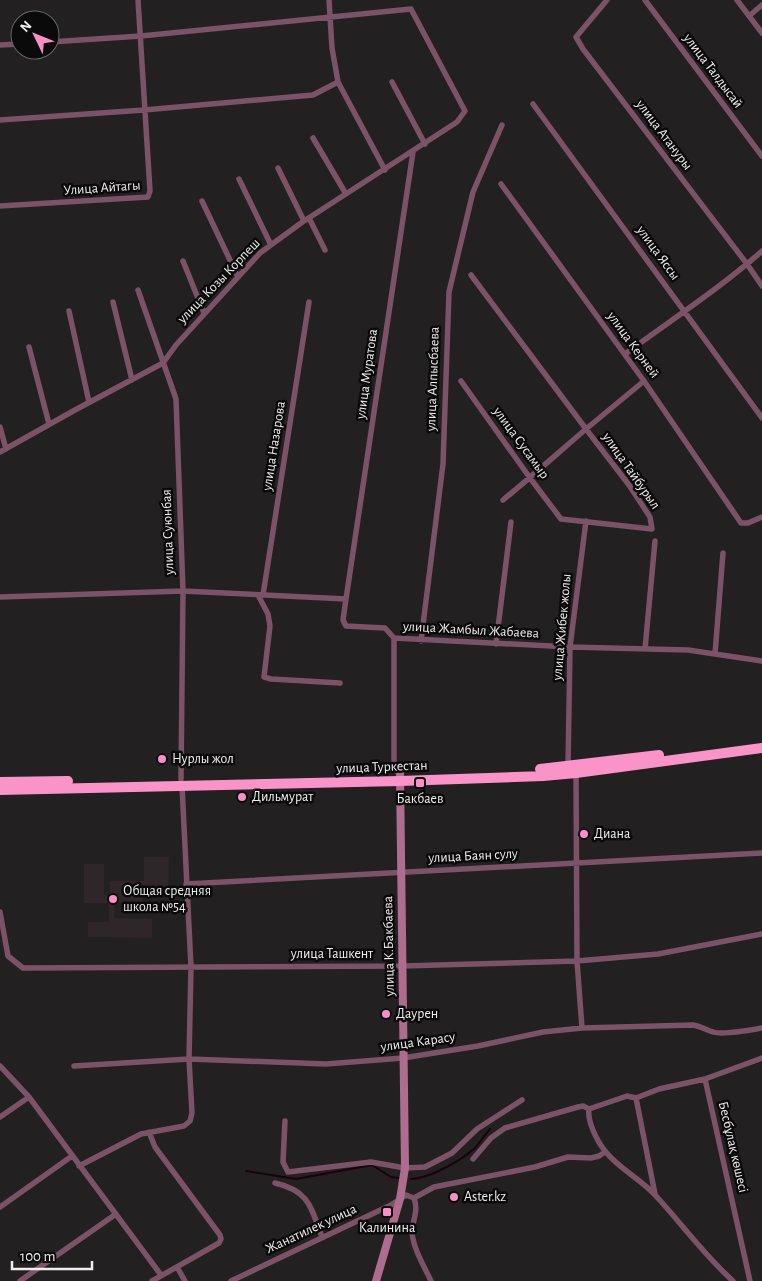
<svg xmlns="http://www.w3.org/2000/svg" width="762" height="1281" viewBox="0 0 762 1281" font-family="'Alegreya Sans',sans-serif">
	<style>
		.built { fill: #2f262a }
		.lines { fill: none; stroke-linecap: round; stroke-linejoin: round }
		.stream { stroke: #1c000d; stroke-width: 2 }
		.street { stroke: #7b5266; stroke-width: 5.5 }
		.secondary { stroke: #ae6d8e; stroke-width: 8 }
		.highway { stroke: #fa94c8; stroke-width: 10 }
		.poi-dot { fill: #fa8fc7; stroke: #0b0a0a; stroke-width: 2 }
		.labels { text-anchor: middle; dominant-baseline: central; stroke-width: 5; stroke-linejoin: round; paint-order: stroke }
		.street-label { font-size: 14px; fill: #efedee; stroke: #0b0a0a }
		.poi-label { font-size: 14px; fill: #efedee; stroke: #0b0a0a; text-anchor: start }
	</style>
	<rect width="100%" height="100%" fill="#232021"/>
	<path class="built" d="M144,857H169L168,896H154V886H143V902H115L114,918L152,919V938L88,937V922H109V903H84V864H104V895H110V881H144Z"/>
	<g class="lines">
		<path class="stream" d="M246,1171L296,1179L372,1165L391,1177L399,1178
			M411,1179C431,1178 460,1161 475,1148C480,1142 485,1135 490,1129"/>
		<path class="street" d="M329,0L332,48L338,82L385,170
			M607,0L576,37L583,49L747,264L762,286
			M645,0L762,156
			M737,0L762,33
			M749,16L762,5
			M0,45L20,44
			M392,82L425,144
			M533,104L762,418
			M0,120L144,110L313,95L338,82
			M313,138L346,194
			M278,168L304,221
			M239,179L271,245
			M501,184L644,381L741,523H748L762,517
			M202,201L238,277
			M0,206L148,197L150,191L138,0
			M309,218L325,250
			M183,261L204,313
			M471,275L586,429L644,381
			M138,290L176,399L183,591L181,779
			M113,302L132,380
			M69,311L89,402
			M29,347L49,424
			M625,354C671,320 719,289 762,251
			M461,381L530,478L561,519L652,529L650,517L629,485L586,429C558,453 531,477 503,500
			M0,427L6,449
			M0,452L75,410L163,363L176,345L260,253L301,223L457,122L465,111L411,9L141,36L50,42
			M258,595L268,614L270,626L264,677L271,679L340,683
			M263,595L309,302
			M0,597L183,591L346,599L343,620L346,626L385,628L394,638L570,647L688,650L762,661
			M346,599L413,152
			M394,638V760L395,770L400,774
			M421,641L443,464L449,292L473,192L502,125
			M496,644L511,522
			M645,649L655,541
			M715,654L723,553
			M568,766L570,647L586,521
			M576,773L577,961L582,1028
			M186,884L762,853
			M0,912L8,956L23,968L402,966L577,961L658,954L762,934
			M0,1066L29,1097L161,1275
			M74,1066L189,1059L326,1064L403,1058L478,1046L543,1032L582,1028L693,1025C700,1026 706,1030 713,1032C722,1035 751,1030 762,1028
			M636,1098L627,1096L589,1109C587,1121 597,1141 605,1151C619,1169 641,1179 656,1196C682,1224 704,1255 733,1281
			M0,1117L29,1097
			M285,1121L283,1162L288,1172L371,1162L405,1168L425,1167L452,1153L477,1129L522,1100
			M149,1132L155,1147L220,1235L221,1239L219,1243L152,1281
			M473,1159L491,1138L505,1128L578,1107L583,1106L589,1109
			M79,1166L141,1134L184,1126L190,1121L192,1113L189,1059L191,967L182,786
			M275,1183C310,1191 311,1208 322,1237
			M655,1194L636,1098L659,1089L705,1079
			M414,1198L434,1187L535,1167L568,1157L591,1158L599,1156L605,1152
			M0,1207L72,1156
			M177,1267L185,1281
			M20,1281L116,1214
			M231,1281L391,1205L406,1195L414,1198C419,1212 412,1220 412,1233C414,1250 424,1266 431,1281
			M750,1281L705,1079L762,1058"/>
		<path class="secondary" d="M376,1281L400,1199L405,1168L400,774"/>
		<path class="highway" d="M540,769L659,755
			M0,782L68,781
			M0,790L400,781L543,776L576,773L762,748"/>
	</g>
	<g class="poi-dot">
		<circle cx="162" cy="759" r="5"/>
		<rect x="415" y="778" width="10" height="10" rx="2.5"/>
		<circle cx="242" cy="797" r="5"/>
		<circle cx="584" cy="834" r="5"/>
		<circle cx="113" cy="899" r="5"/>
		<circle cx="386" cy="1014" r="5"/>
		<circle cx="454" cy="1197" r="5"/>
		<rect x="382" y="1207" width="10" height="10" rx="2.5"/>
	</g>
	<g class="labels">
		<g class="street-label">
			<text transform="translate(713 71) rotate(53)">улица Талдысай</text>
			<text transform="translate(664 135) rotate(53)">улица Атануры</text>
			<text transform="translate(102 188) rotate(-4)">Улица Айтагы</text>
			<text transform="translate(658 253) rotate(54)">улица Яссы</text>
			<text transform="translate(219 281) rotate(-46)">улица Козы Корпеш</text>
			<text transform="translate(633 345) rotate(54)">улица Керней</text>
			<text transform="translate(367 374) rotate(-82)">улица Муратова</text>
			<text transform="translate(433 379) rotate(-88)">улица Алпысбаева</text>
			<text transform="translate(521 443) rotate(54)">улица Сусамыр</text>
			<text transform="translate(274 446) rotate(-81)">улица Назарова</text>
			<text transform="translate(631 471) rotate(55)">улица Тайбурыл</text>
			<text transform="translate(168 532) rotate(-92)">улица Суюнбая</text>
			<text transform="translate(562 627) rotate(-85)">улица Жибек жолы</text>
			<text transform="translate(471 630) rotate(3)">улица Жамбыл Жабаева</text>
			<text transform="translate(382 767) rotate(-2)">улица Туркестан</text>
			<text transform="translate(473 856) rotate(-3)">улица Баян сулу</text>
			<text transform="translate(389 946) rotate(-91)">улица К.Бакбаева</text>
			<text x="332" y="954">улица Ташкент</text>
			<text transform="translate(418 1042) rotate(-8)">улица Карасу</text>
			<text transform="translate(733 1147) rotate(77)">Бесбұлақ көшесі</text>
			<text transform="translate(311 1229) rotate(-25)">Жанатилек улица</text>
		</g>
		<g class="poi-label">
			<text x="172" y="759">Нурлы жол</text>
			<text x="252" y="797">Дильмурат</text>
			<text x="420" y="799" text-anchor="middle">Бакбаев</text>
			<text x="594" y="834">Диана</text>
			<text x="123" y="891">Общая средняя<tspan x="123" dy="16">школа №54</tspan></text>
			<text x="396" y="1014">Даурен</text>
			<text x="464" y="1197">Aster.kz</text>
			<text x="387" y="1228" text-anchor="middle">Калинина</text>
		</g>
	</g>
	<g transform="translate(35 35) rotate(313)"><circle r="24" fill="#0b0a0a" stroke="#666565"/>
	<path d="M0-4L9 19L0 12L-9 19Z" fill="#fa8fc7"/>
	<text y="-8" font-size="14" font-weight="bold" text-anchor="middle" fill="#efedee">N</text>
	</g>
	<path d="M12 1261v8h80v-8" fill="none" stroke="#efedee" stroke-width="2.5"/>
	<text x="20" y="1261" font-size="15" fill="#efedee" stroke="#0b0a0a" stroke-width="4" paint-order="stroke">100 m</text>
</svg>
